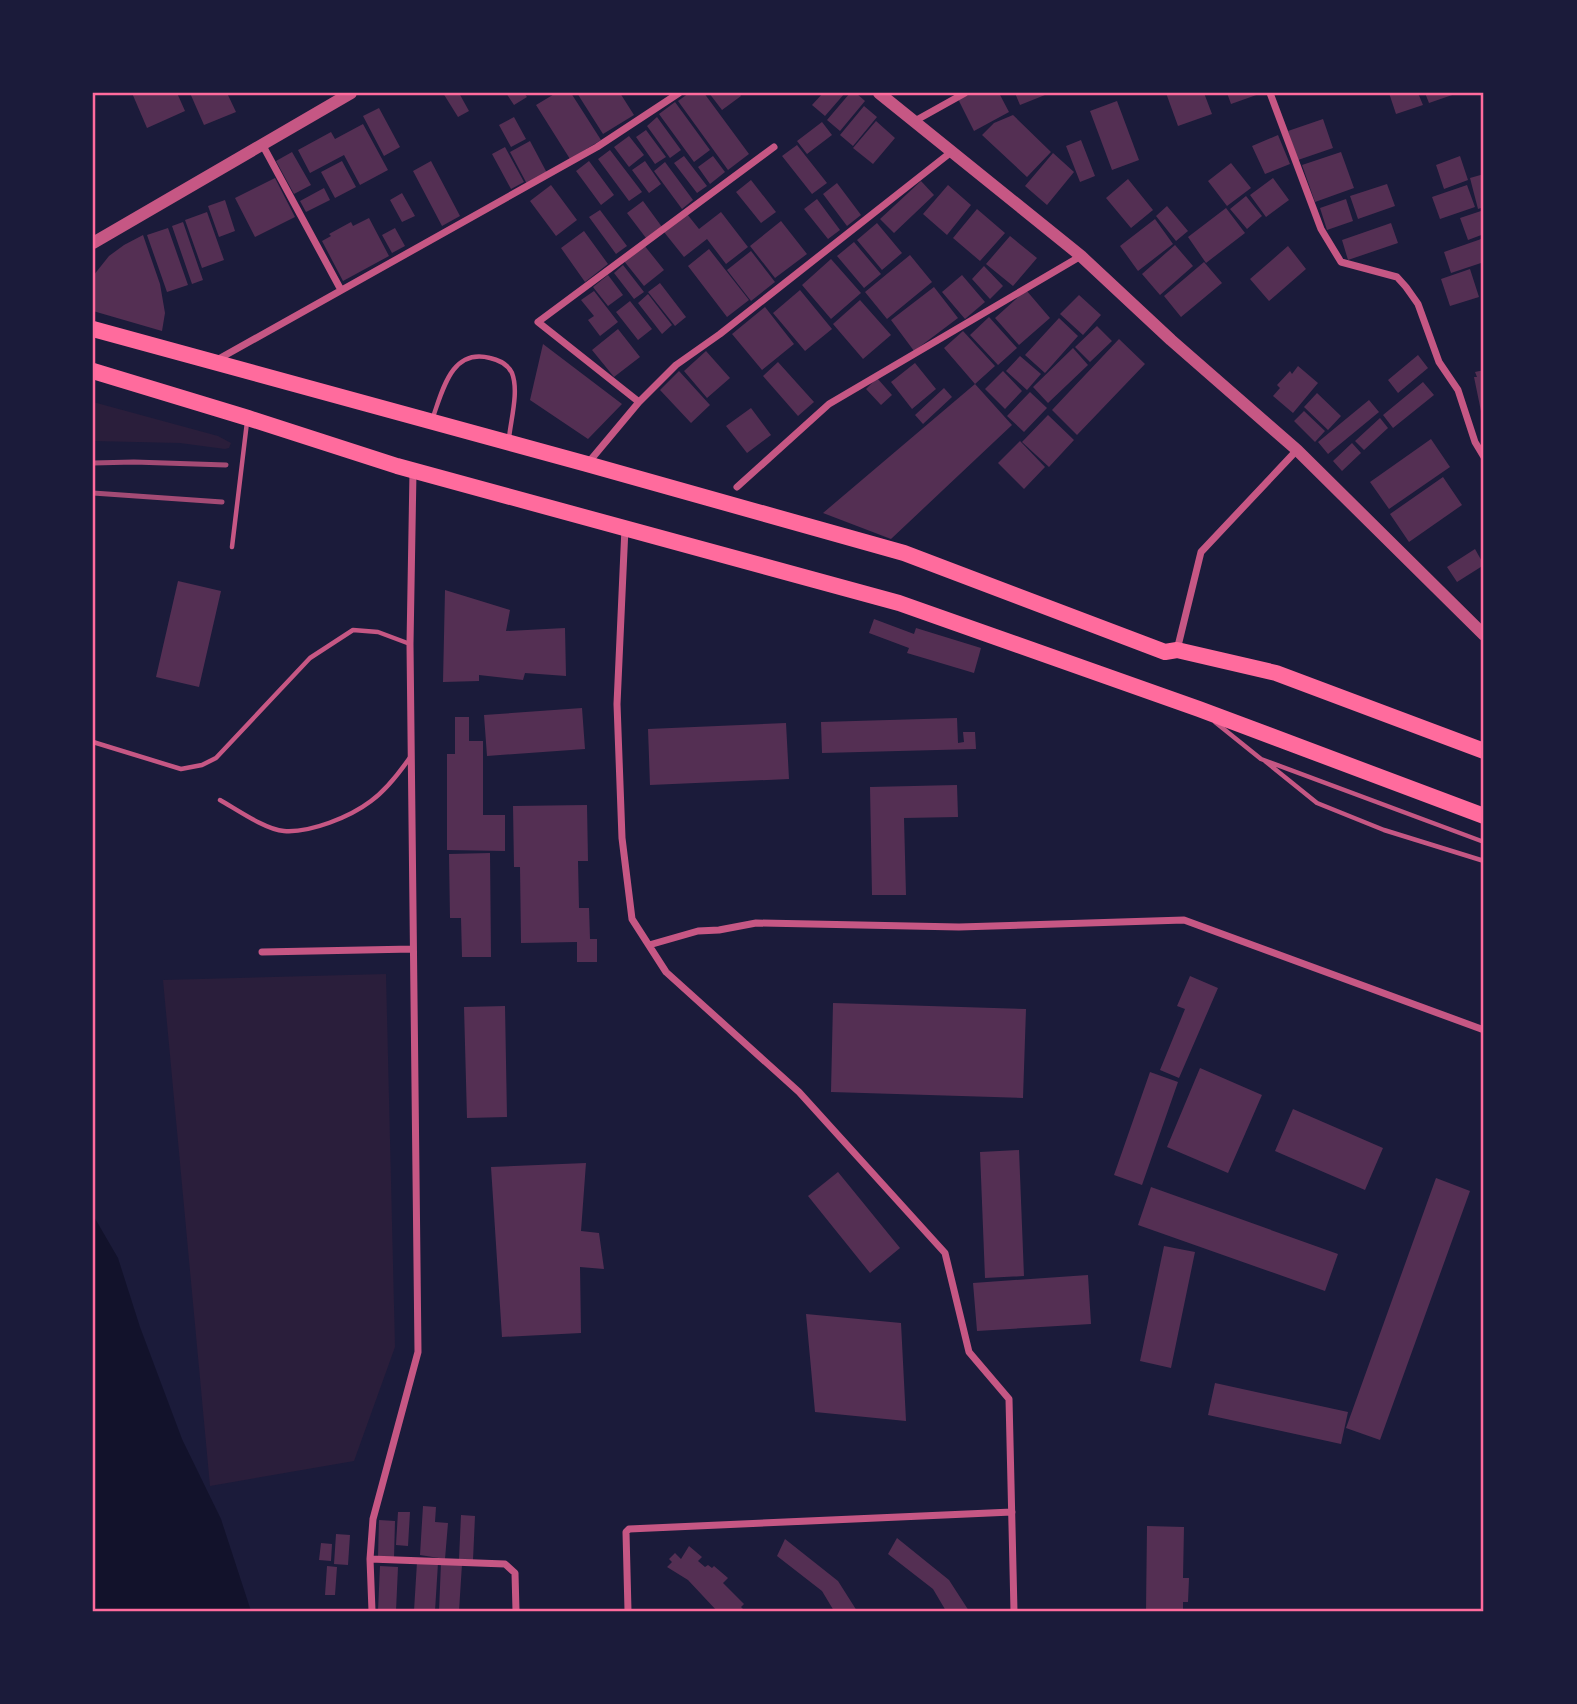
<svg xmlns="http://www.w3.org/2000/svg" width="1577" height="1704" viewBox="0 0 1577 1704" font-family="'Alegreya Sans',sans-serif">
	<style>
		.green { fill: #2a1e3b }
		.water { fill: #12122b }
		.building { fill: #542f53 }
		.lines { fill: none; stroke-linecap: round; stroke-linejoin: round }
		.service { stroke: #c65784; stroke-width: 4.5 }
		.minor { stroke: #c65784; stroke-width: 7 }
		.tertiary { stroke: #c65784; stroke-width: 12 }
		.primary { stroke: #ff6b9d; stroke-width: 16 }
		.rail { stroke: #a44b75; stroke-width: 5 }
		.neatline { fill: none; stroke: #ff6b9d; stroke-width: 2.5 }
	</style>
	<rect width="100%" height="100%" fill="#1b1b3a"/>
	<path class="green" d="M93,402L218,436L231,443L229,448L225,449L180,443L93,441Z
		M386,974L395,1347L354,1461L210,1486L163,980Z"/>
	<path class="water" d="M93,1215L118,1258L140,1327L182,1439L221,1519L251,1611H93Z"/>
	<path class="building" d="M132,93H177L185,111L147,128Z
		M190,93H227L236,112L204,125Z
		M443,93H459L469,111L458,117Z
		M506,93H524L527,97L514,105Z
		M556,93H571L601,140L570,159L536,105Z
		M577,93H620L634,115L603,134Z
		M689,93H704L749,154L728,170L678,101Z
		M709,93H739L741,96L722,110Z
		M823,93H845L825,116L812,105Z
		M850,93H856L865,101L840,131L827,120Z
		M970,93H999L1009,112L974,131L958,99Z
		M1015,93H1044L1045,95L1020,105Z
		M1166,93H1204L1212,114L1178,126Z
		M1227,93H1262L1231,104Z
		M1389,93H1418L1423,105L1396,114Z
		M1425,93H1458L1429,103Z
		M1117,101L1139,160L1112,170L1090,111Z
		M675,102L710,150L694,162L659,114Z
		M864,106L877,117L853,146L840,135Z
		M379,108L400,147L384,156L363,116Z
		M1013,115L1051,152L1027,177L982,135L994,123Z
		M514,117L526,139L511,147L499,125Z
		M657,117L681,150L670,158L647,126Z
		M1323,119L1333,148L1298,160L1288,131Z
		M876,121L895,138L873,164L853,148Z
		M822,122L832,135L807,154L797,141Z
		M363,124L388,170L360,185L344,155L310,173L298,150L331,132L335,139Z
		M646,130L666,157L655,164L636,137Z
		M1278,135L1290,164L1265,174L1252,146Z
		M629,136L644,155L629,167L614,147Z
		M1081,140L1095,176L1080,182L1066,146Z
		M530,141L547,173L527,184L510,152Z
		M797,145L827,183L812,194L782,156Z
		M505,147L524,182L511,189L492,154Z
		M610,150L642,192L629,201L598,159Z
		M292,152L311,185L294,194L276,161Z
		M1341,152L1354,188L1315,202L1302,165Z
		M1053,153L1074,172L1047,205L1025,186Z
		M684,156L707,186L697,193L674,163Z
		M713,156L725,172L710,184L698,167Z
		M1460,156L1468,180L1444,189L1436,165Z
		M342,161L356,187L335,198L321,172Z
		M431,161L460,216L442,226L413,171Z
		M589,161L614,195L601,205L576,171Z
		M645,161L661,184L649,193L632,170Z
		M665,162L693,200L682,209L654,171Z
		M1231,163L1251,188L1227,206L1208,181Z
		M1484,174V207L1478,209L1470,178Z
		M275,178L295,217L255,237L235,198Z
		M1273,178L1289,200L1266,217L1250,195Z
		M1128,179L1153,210L1131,228L1106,198Z
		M751,180L776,212L761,223L736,192Z
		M921,181L934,195L894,233L880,219Z
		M837,183L861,215L847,226L823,194Z
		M1387,184L1395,206L1358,219L1350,196Z
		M551,185L577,220L556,236L530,201Z
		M948,185L971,205L947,235L923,214Z
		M1467,185L1475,207L1440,219L1432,197Z
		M324,188L330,200L306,212L300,201Z
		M402,193L415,216L402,222L390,200Z
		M1246,196L1262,216L1247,229L1230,209Z
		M817,199L840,230L828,239L804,209Z
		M1346,199L1353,221L1327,230L1320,208Z
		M225,200L235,231L219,237L208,206Z
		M643,201L662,227L646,238L627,213Z
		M1167,206L1188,231L1176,241L1156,216Z
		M1226,208L1245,233L1206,263L1188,237Z
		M977,209L1005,233L980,261L953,238Z
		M600,210L627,246L616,254L589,217Z
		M1484,210V234L1468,240L1460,218Z
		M207,212L224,260L202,268L185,220Z
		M721,212L748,247L726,264L707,239L684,257L664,232L687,214L699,229Z
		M369,218L389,256L343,281L322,241L331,236L329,234L351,222L353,226Z
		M1155,219L1173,244L1138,271L1120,246Z
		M781,221L807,254L775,278L750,246Z
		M183,222L203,280L192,284L172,226Z
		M877,223L902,253L882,270L857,240Z
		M1391,223L1398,243L1348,260L1342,240Z
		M168,228L188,285L167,292L147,235Z
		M395,228L405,246L392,253L382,235Z
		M584,231L608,264L585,282L561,248Z
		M143,235L160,284L165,313L162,331L93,311V276L109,256L124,245Z
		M1010,236L1037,258L1013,286L986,264Z
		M1484,238V262L1451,273L1444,252Z
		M854,242L881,274L864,288L837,256Z
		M644,245L664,270L644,286L624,261Z
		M1175,245L1193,266L1160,295L1142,274Z
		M1288,246L1306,269L1269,301L1250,279Z
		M709,249L749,300L727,317L688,266Z
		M751,251L775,282L751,301L727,270Z
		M910,255L932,282L887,319L865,292Z
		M831,259L861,293L831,319L802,285Z
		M1204,262L1222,283L1181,317L1164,296Z
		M623,265L644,292L634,299L614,273Z
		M984,266L1003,286L990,299L972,279Z
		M1470,269L1479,297L1450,306L1441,279Z
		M608,275L623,295L608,306L593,287Z
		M962,275L985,302L965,319L942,292Z
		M660,283L686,317L675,326L648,292Z
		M934,287L958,318L914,351L891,320Z
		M800,290L832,329L805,351L773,313Z
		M1026,290L1050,318L1019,345L995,318Z
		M594,291L618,322L600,336L588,320L594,316L581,300Z
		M648,294L672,325L662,334L638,303Z
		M1079,295L1101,315L1083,335L1060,314Z
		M860,300L891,335L863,359L833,324Z
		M630,301L652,329L638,340L616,312Z
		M765,307L794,344L762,370L732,334Z
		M989,317L1017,348L998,365L970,335Z
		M1059,318L1078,336L1045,373L1025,355Z
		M1097,326L1112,341L1090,362L1075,347Z
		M618,329L640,357L614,377L592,350Z
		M963,331L995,366L975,384L944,348Z
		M1119,339L1145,364L1077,435L1052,410Z
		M543,344L622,404L588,439L530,400Z
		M1073,348L1088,365L1048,403L1033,387Z
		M706,351L730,378L707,398L684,371Z
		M1418,355L1428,368L1398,393L1388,380Z
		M1020,356L1041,374L1027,390L1006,371Z
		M778,362L814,402L798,416L763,376Z
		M915,363L936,389L912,409L891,382Z
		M1298,366L1318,383L1293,413L1273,396L1280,388L1277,385L1290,371L1292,374Z
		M1484,370V421H1483L1474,377H1477L1475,372Z
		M679,371L710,405L691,423L660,390Z
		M1003,371L1022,391L1005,409L985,389Z
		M877,378L892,395L881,405L866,389Z
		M1423,382L1434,395L1393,428L1383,415Z
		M975,384L1012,425L891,539L823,513Z
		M944,388L952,397L923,424L915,415Z
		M1030,392L1047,408L1024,432L1007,416Z
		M1317,393L1341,416L1328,430L1304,407Z
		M1369,400L1379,412L1328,454L1318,442Z
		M751,408L771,435L747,453L726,426Z
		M1304,411L1325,431L1315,442L1294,421Z
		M1048,415L1074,440L1049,467L1022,442Z
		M1380,418L1388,428L1364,450L1355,441Z
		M1431,439L1450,467L1389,509L1370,482Z
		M1020,441L1045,467L1024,489L998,463Z
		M1352,443L1361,453L1342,471L1333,461Z
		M1443,477L1462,505L1409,542L1390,514Z
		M1475,549L1484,565L1457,582L1447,567Z
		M178,581L221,591L199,687L156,677Z
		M445,590L510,610L506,631L565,628L566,676L525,673L523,680L479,675V681L443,682Z
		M874,619L914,634L916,628L981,648L974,673L907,653L909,648L869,633Z
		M582,708L585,749L487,756L484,715Z
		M455,717H469V741H483V815H505V851L447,850V754H455Z
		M957,718L958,743L964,742L963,732H975L976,749L822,753L821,722Z
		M786,723L789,779L650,785L648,729Z
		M957,785L958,817L904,818L906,895H872L870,787Z
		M587,805L588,861H578L579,908H589L590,939H597V962H577V942L521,943L520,867H514L513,806Z
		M490,853L491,957H462L461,918H450L449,854Z
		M1190,976L1218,988L1179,1078L1160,1070L1185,1009L1177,1006Z
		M833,1003L1026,1009L1023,1098L831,1092Z
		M505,1006L507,1117L467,1118L464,1007Z
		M1200,1068L1262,1095L1228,1173L1167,1147Z
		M1150,1072L1178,1082L1142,1185L1114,1175Z
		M1293,1109L1383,1148L1365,1190L1275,1151Z
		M1019,1150L1024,1276L985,1278L980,1152Z
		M586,1163L581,1231L599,1233L604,1269L580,1267L581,1333L502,1337L491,1167Z
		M838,1172L900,1248L870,1273L808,1196Z
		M1436,1178L1470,1191L1380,1440L1346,1428Z
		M1151,1187L1338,1254L1325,1291L1138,1225Z
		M1164,1246L1195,1252L1171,1368L1140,1361Z
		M1088,1275L1091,1324L977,1331L973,1283Z
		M806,1314L901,1323L906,1421L815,1412Z
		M1215,1383L1348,1412L1341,1444L1208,1415Z
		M423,1506L436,1507L435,1522L448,1523L445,1559L420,1555Z
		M398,1512H410L408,1546L396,1545Z
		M461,1515L475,1516L473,1560L459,1559Z
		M379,1520L395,1521L394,1558L378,1557Z
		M1147,1526L1184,1527L1183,1578H1189L1188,1602H1183V1611H1146Z
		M336,1534L350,1535L348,1565L334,1564Z
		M897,1538L949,1580L969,1611H946L933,1589L888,1554Z
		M785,1539L838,1581L857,1611H834L822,1591L777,1556Z
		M321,1543L332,1544L331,1561L319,1560Z
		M689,1546L702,1557L698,1561L705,1567L708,1565L712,1568L714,1566L728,1578L723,1583L744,1604L741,1607L745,1611H717L688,1580L667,1567L672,1562L669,1559L675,1553L681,1559Z
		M417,1562L438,1563L435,1611H414Z
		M441,1563L462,1564L459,1611H439Z
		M327,1566L337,1567L335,1595H325Z
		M380,1566L398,1567L396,1611H378Z"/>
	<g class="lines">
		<path class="service" d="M433,417C443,389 452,348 490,358C499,360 508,364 512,373C519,391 511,419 509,438
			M232,547L247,422
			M1215,722L1261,759L1484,842
			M93,742L181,769L202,765L216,758L310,658L353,630L378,632L410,644
			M1265,761L1317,803L1384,830L1484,861
			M220,800C236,809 266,830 284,831C310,833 350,817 371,801C386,790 400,772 411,756"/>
		<path class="minor" d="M1270,93L1321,229L1341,262L1397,277L1406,287L1418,304L1439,362L1458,390L1475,442L1484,457
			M913,122L965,93
			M262,144L341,290
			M215,361L597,147L679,93
			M639,402L538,322L774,147
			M588,463L639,402L676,365L720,334L950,153
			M737,487L829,404L1081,256
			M625,528L617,704L622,838L632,919L666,972L799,1092L945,1253L969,1352L1009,1399L1014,1611
			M1177,650L1201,552L1297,450
			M649,945L698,931L719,930L756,923L959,927L1184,920L1484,1030
			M262,952L413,949
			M370,1559L505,1564L515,1573L516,1611
			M372,1611L370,1559L373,1519L418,1352L410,644L413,472
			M628,1611L626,1532L629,1529L1012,1512"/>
		<path class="tertiary" d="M879,93L1081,256L1171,340L1297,450L1484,635
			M93,243L351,93"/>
		<path class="primary" d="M93,329L587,464L904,553L1165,652L1177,650L1276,673L1484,751
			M93,371L248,418L397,466L899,603L1199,709L1484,816"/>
		<path class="rail" d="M93,463L134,462L226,465
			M93,493L222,502"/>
	</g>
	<rect width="1577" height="1704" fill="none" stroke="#1b1b3a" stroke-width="189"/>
	<rect x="94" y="94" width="1388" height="1516" class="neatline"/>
</svg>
